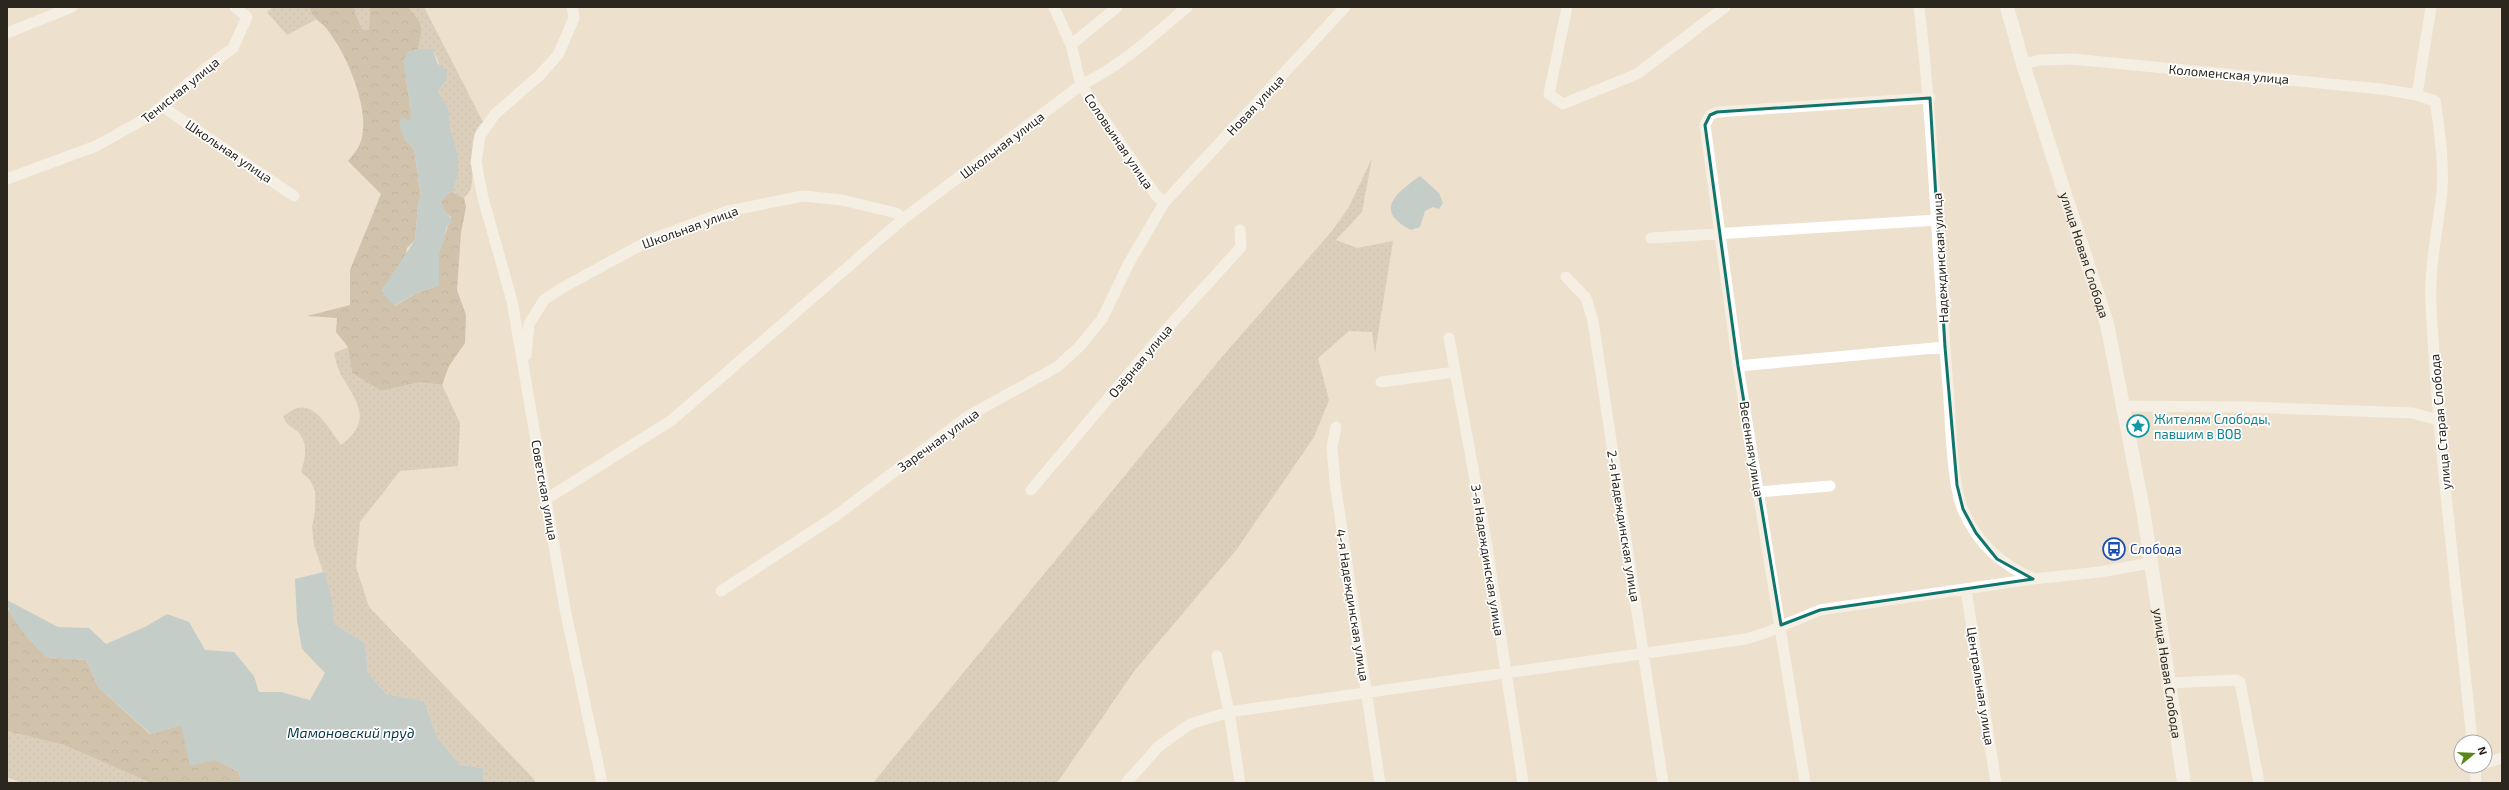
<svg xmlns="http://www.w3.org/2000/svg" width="2509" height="790" viewBox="0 0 2509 790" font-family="'Exo 2',sans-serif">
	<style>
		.grass { fill: url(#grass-dots) }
		.forest { fill: url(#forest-crowns) }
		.water { fill: #92b5c3 }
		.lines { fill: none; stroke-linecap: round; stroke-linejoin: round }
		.minor { stroke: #fff; stroke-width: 11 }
		.tertiary { stroke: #fff; stroke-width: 14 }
		.marked { fill: none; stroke: #0f766e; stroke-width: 3; stroke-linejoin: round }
		.labels { text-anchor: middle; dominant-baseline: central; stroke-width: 3.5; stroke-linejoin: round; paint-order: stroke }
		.street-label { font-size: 13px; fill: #2b261e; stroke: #fff }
		.culture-label { font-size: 13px; fill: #0d838f; stroke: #fff; text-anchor: start }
		.transit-label { font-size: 13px; fill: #164399; stroke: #fff; text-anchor: start }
		.water-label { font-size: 14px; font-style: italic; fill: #043849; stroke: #fff }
	</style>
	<defs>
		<pattern id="grass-dots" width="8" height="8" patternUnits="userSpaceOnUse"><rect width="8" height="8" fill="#c5baa9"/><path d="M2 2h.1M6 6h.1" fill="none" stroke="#a9a091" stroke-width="1.8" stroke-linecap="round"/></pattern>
		<pattern id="forest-crowns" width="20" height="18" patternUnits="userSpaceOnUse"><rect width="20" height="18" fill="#b09f84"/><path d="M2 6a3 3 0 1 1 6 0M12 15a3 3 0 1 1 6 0" fill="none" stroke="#8f816b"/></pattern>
	</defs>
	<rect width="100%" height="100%" fill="#ede0cc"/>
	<path class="grass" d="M273,7H310L315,20L287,35L267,12Z
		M353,7H370L369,30L362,29Z
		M408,7H424L483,122C465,135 476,169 471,188C470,192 466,196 464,198L452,192L458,176V155L449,123L450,112L438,91L446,81L433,49H418C423,27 424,24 408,7Z
		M1372,158L1362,212L1336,240L1357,248L1393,241L1375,353L1372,332L1349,331L1318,358L1329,400L1314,437L1237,549L1135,670L1057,783H873L1221,358L1332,231L1349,207Z
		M349,347L352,373L381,391L421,382L442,385L460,423L458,466L400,471L360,522L356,567L369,607L534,779L535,783H484L483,768L460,765L437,737L424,701L386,694L368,673L365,643L334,624L332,598L314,545L312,527L315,511V491L310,480L301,472C305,459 309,444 298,432C291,426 287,426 283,416C287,414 292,410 297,408C317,403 331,432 341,445C372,421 359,404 342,377C338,370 336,361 334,353Z
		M7,731L64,745L151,783H22L7,777Z"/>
	<path class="forest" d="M353,7L362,29L369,30L370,7H408C424,24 423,27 418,49L407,53L406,79L412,116L404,139L414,149L421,196L418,205L415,240L407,248L395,306L415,294L439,285V253L451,217L443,210L441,202L446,195L452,192L464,198L466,207L461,233L457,290L466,315L465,343L449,366L442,385L421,382L381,391L352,373L348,347L336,332L337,318L307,316L350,305V270L381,194L348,161C354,154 360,147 362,137C369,106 346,52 326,28C319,20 313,20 310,8Z
		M7,608L46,657L86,660L98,687L150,734L181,725L215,760L238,771L242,783H151L64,745L7,731Z"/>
	<path class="water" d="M418,49H433L437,63L447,71L446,81L438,91L450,112L449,123L458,155V176L452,192L446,195L441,202C443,211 450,214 452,222L446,228L445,239L439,253V285L415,294L394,306L381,291L415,240L418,205L421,196L414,149L404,139L399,123L402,116L409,121L412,116L403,60L407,53Z
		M1420,176L1439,193L1443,203L1439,209L1433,207L1425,211L1420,227L1411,230C1373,211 1396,193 1420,176Z
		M324,572L332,598L334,624L365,643L368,673L386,694L424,701L437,737L460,765L483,768L484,783H242L238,771L215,760L190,766L181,725L151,734L98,687L86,660L46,657C33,645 7,617 7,600L58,627L89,628L106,644L145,627L167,614L189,622L205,650L234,652L254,676L259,692H281L310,700L325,673L302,649L297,620L295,579Z"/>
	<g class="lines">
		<path class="minor" d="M572,7L574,18L558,55L539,76L495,114L480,136L476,162L483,198L512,301L565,609L602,783
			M1054,7L1071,45L1081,85L1155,194L1164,203
			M1567,7L1549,94L1563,104L1637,74L1725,7
			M1919,7C1934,133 1937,260 1948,386C1951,418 1951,482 1963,510C1977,542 2001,565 2033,578
			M7,33L72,7
			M1071,45L1117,7
			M2023,64L2040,60L2072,59L2381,89L2417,95L2435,101C2440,131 2444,161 2442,191C2438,229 2429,266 2431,304C2438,450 2458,596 2472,742
			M2417,95L2431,7
			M163,107L294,196
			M7,179L96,146L150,116L206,68L233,48L247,17L235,7
			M1651,238L1937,220
			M1566,277L1586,298L1593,321L1663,783
			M1449,338L1485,534L1523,783
			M526,355L529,324L544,300L562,288L652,239L728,211L803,196L842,200L896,213L903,219
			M1738,366L1945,347
			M1381,382L1455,372
			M2125,406L2246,407L2413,413L2438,420
			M1336,427L1332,447L1335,483L1380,783
			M1031,490L1163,333L1241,247L1240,230
			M1758,492L1830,486
			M548,498L672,420L903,219L1081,85C1121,66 1154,35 1187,7
			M1966,590L1996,783
			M721,591L834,517L968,416L1057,367L1080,346L1102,319L1129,263L1164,203L1345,7
			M1217,656L1229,712L1240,783
			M2168,683L2236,680L2240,682L2259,783
			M2485,763L2502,758
			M2475,766L2476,783
			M1126,783L1159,746L1190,724L1229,712L1746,639L1765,633L1820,610L2033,579L2100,572L2150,563
			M1805,783L1738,366L1705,125L1710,115L1717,112L1930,98"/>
		<path class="tertiary" id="s1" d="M2007,7L2023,64L2107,324L2143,509L2184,783"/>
	</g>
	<path d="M0 0H2509V790H0ZM1930,98L1945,347L1957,485L1963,509L1976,533L1997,559L2033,579L1820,610L1781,625L1738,366L1705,125L1710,115L1717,112Z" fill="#ede0cc" fill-opacity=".55" fill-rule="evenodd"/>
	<path class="marked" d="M1930,98L1945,347L1957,485L1963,509L1976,533L1997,559L2033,579L1820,610L1781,625L1738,366L1705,125L1710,115L1717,112Z"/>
	<defs>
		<g id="sight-ring" transform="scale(1.15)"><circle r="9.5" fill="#fff" stroke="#0f9aa8" stroke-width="1.5"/><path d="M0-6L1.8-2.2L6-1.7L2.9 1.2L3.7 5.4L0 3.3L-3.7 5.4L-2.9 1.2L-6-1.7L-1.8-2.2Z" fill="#0f9aa8"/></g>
		<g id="bus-ring" transform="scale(1.15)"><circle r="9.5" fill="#fff" stroke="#1a4fb4" stroke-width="1.5"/><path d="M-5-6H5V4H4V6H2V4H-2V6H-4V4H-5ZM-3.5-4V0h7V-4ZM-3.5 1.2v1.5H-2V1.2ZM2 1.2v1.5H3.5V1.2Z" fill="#1a4fb4"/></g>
	</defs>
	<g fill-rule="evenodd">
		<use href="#sight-ring" x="2138" y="426"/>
		<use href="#bus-ring" x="2114" y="549"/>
	</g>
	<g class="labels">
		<g class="street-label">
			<text transform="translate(2229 74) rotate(5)">Коломенская улица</text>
			<text transform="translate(180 90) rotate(-39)">Тенисная улица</text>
			<text transform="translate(1255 105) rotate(-47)">Новая улица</text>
			<text transform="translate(1119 141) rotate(56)">Соловьиная улица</text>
			<text transform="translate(1002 145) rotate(-37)">Школьная улица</text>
			<text transform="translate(229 151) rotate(34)">Школьная улица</text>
			<text transform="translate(690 227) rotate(-20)">Школьная улица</text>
			<text stroke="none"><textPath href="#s1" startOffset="260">улица Новая Слобода</textPath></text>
			<text transform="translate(1940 258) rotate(-93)">Надеждинская улица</text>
			<text transform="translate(1140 361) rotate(-50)">Озёрная улица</text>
			<text transform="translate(2440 422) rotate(-95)">улица Старая Слобода</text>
			<text transform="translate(938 440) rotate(-36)">Заречная улица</text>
			<text transform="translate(1752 449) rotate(81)">Весенняя улица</text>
			<text transform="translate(545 490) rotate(80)">Советская улица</text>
			<text transform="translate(1624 526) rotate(81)">2-я Надеждинская улица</text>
			<text transform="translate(1488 560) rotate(81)">3-я Надеждинская улица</text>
			<text transform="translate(1353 605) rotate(81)">4-я Надеждинская улица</text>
			<text stroke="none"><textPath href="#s1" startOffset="687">улица Новая Слобода</textPath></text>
			<text transform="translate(1981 686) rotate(81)">Центральная улица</text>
		</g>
		<g class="culture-label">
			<text x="2154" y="419">Жителям Слободы,<tspan x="2154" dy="15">павшим в ВОВ</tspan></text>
		</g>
		<g class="transit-label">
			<text x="2130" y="549">Слобода</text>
		</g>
		<g class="water-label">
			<text x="351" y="732">Мамоновский пруд</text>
		</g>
	</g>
	<rect width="2509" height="790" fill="none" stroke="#2b261e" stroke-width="16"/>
	<g transform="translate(2473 754) rotate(72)"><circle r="19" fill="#ffffff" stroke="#aaa8a5"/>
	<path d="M0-3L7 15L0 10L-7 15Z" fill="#58881a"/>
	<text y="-6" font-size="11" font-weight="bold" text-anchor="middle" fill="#2b261e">N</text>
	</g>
</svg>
